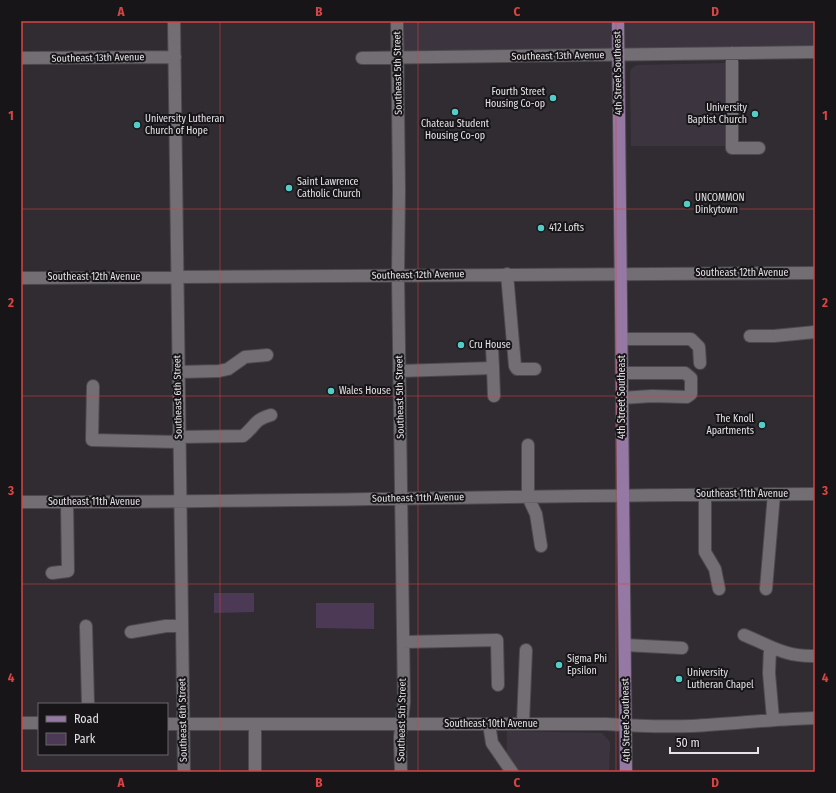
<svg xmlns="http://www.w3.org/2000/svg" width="836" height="793" viewBox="0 0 836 793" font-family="'Fira Sans Condensed',sans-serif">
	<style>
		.built { fill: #3c353f }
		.green { fill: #4c3955 }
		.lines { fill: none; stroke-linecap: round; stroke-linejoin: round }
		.minor-casing { stroke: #4d4a4f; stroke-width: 14 }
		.major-casing { stroke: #4d4a4f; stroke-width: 14 }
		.minor { stroke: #726e74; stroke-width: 12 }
		.major { stroke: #9578a3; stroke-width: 12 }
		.grid { fill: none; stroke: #d84444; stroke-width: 1; stroke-opacity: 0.55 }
		.poi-dot { fill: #54cdc7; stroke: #171518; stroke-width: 1.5 }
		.labels { text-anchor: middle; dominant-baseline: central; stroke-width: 4; stroke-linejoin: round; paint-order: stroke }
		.street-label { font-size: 10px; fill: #e4e2e6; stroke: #171518 }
		.poi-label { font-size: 10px; fill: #e4e2e6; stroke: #171518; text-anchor: start }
		.neatline { fill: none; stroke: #d84444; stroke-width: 1.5 }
		.grid-label { font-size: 13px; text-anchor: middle; font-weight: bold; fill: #d84444 }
	</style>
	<rect width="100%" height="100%" fill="#302c32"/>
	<path class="built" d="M404,21H815V45L404,51Z
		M726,63L728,146H631L630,72L632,68L637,65Z
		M507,731L602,733L610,742L609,772H507Z"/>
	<path class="green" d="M214,593H254V612L214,613Z
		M316,603H374V629L316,628Z"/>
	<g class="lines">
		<g class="minor-casing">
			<path id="minor" d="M174,21L184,772
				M397,21L399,190L398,275L404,702L400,737L401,772
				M732,53V148H759
				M21,58L175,57
				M362,58L815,52
				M507,274L515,366L517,369H535
				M21,278L815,273
				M750,336H774L815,332
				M622,339H691L699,347L700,363
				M492,348L493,368
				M399,371L493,368L494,396
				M178,372L219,371L228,369L245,357L267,355
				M93,386L92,440L178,442
				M622,398L652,396L687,397L691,394V378L685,373H622
				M178,437L243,436C256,426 253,420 271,415
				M528,445V497L536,514L541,546
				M705,495V552L715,569L719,589
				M21,502C286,502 550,495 815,494
				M52,573L68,571L67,502
				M766,589L774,494
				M86,626L88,704
				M131,632L166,626H181
				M744,635C771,646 785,657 815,656
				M403,642L497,640L498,685
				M625,645L682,648
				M770,648L769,673L773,719
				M21,723H39
				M523,723L526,650
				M167,724H606C635,726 663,727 692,726C733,724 774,719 815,718
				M255,724V772
				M489,724L492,743L512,772"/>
		</g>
		<g class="major-casing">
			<path id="major" d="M618,21L626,772"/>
		</g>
		<use href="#minor" class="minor"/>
		<use href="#major" class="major"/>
	</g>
	<path class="grid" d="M220,21V772M418,21V772M616,21V772M21,209H815M21,396H815M21,584H815"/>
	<g class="poi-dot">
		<circle cx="553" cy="98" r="4"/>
		<circle cx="455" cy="112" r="4"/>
		<circle cx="755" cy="114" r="4"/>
		<circle cx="137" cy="125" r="4"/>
		<circle cx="289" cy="188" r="4"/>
		<circle cx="687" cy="204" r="4"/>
		<circle cx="541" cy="228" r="4"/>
		<circle cx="461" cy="345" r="4"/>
		<circle cx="331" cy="391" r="4"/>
		<circle cx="762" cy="425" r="4"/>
		<circle cx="559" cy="665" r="4"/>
		<circle cx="679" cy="679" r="4"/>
	</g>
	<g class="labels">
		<g class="street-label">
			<text transform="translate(558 56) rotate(-1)">Southeast 13th Avenue</text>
			<text transform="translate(98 58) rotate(-1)">Southeast 13th Avenue</text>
			<text transform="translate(398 73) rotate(-91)">Southeast 5th Street</text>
			<text transform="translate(618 73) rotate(-91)">4th Street Southeast</text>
			<text x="742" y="273">Southeast 12th Avenue</text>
			<text transform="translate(418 275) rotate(-1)">Southeast 12th Avenue</text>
			<text x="94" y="277">Southeast 12th Avenue</text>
			<text transform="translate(178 397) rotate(-91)">Southeast 6th Street</text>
			<text transform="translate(400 397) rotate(-91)">Southeast 5th Street</text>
			<text transform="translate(622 397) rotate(-90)">4th Street Southeast</text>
			<text x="742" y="494">Southeast 11th Avenue</text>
			<text transform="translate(418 498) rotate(-1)">Southeast 11th Avenue</text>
			<text x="94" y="502">Southeast 11th Avenue</text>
			<text transform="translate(183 720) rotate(-91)">Southeast 6th Street</text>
			<text transform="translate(402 720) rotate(-89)">Southeast 5th Street</text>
			<text transform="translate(626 720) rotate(-91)">4th Street Southeast</text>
			<text x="491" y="724">Southeast 10th Avenue</text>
		</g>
		<g class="poi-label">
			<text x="545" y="92" text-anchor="end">Fourth Street<tspan x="545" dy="12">Housing Co-op</tspan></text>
			<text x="747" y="108" text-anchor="end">University<tspan x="747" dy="12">Baptist Church</tspan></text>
			<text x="145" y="119">University Lutheran<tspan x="145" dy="12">Church of Hope</tspan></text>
			<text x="455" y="124" text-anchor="middle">Chateau Student<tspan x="455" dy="12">Housing Co-op</tspan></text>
			<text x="297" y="182">Saint Lawrence<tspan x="297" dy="12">Catholic Church</tspan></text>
			<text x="695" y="198">UNCOMMON<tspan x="695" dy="12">Dinkytown</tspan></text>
			<text x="549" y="228">412 Lofts</text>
			<text x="469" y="345">Cru House</text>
			<text x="339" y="391">Wales House</text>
			<text x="754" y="419" text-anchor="end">The Knoll<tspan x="754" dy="12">Apartments</tspan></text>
			<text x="567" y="659">Sigma Phi<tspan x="567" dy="12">Epsilon</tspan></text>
			<text x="687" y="673">University<tspan x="687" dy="12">Lutheran Chapel</tspan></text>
		</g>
	</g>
	<rect width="836" height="793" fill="none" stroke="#171518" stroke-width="44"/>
	<rect x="38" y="703" width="130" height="52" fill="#171518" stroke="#69676a"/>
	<rect x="46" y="716" width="20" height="6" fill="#9578a3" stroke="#69676a"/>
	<text x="74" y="723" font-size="12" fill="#e4e2e6">Road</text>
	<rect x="46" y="733" width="20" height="12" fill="#4c3955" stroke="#69676a"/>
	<text x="74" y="743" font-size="12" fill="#e4e2e6">Park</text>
	<path d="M670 747v6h88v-6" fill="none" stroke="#e4e2e6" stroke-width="2"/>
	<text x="676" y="747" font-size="12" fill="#e4e2e6" stroke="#171518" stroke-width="3" paint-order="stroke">50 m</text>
	<rect x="22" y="22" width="792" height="749" class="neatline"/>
	<g class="grid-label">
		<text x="121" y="16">A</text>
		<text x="319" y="16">B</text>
		<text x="517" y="16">C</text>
		<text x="715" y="16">D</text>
		<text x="11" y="120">1</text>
		<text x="825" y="120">1</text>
		<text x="11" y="307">2</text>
		<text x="825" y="307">2</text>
		<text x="11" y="495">3</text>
		<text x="825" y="495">3</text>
		<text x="11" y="682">4</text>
		<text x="825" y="682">4</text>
		<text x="121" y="787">A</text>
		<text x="319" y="787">B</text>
		<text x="517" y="787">C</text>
		<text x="715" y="787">D</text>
	</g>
</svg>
